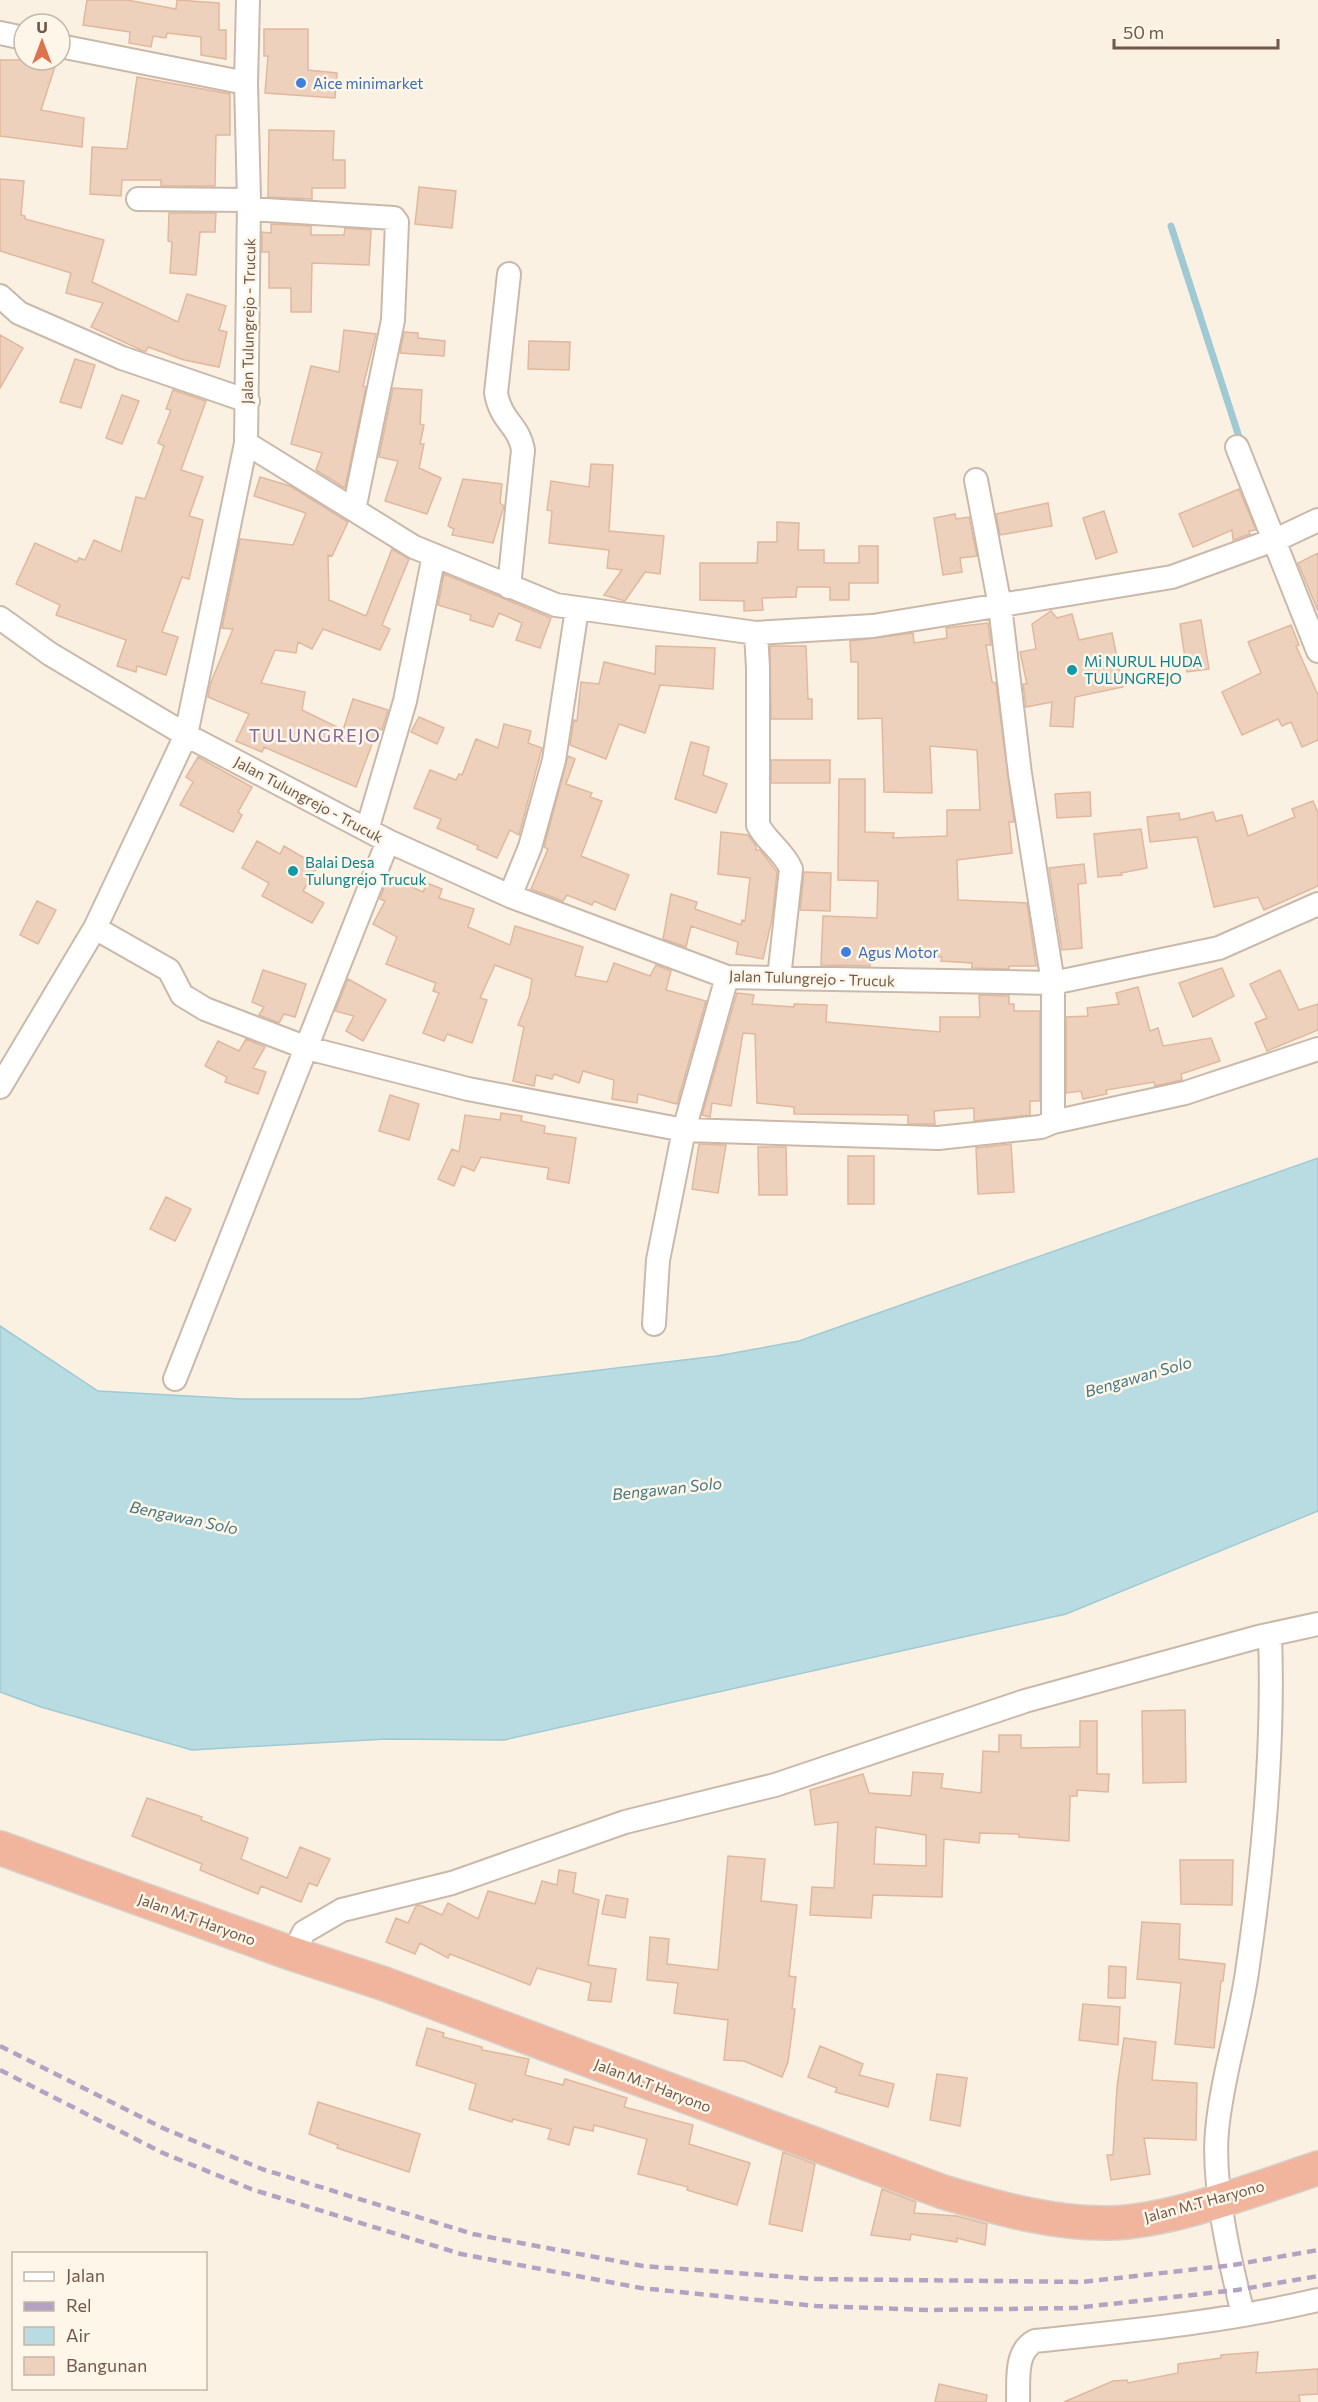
<svg xmlns="http://www.w3.org/2000/svg" width="1318" height="2402" viewBox="0 0 1318 2402" font-family="Commissioner,sans-serif">
	<style>
		.water { fill: #b8dce2; stroke: #9fcad4; stroke-width: 1.5 }
		.lines { fill: none; stroke-linecap: round; stroke-linejoin: round }
		.stream { stroke: #9fcad4; stroke-width: 7 }
		.building { fill: #eed1bc; stroke: #e0b89d; stroke-width: 1.5; fill-rule: evenodd }
		.street-casing { stroke: #cab9aa; stroke-width: 26 }
		.highway-casing { stroke: #d7d1cc; stroke-width: 36 }
		.street { stroke: #fff; stroke-width: 22 }
		.highway { stroke: #f1b49c; stroke-width: 33 }
		.rail { stroke: #b4a2c3; stroke-width: 4.5; stroke-dasharray: 9 6; stroke-linecap: butt }
		.shop-dot { fill: #3f7fe0; stroke: #fef6e8; stroke-width: 2 }
		.culture-dot { fill: #0f9aa8; stroke: #fef6e8; stroke-width: 2 }
		.labels { text-anchor: middle; dominant-baseline: central; stroke-width: 5; stroke-linejoin: round; paint-order: stroke }
		.shop-label { font-size: 15px; fill: #366cbe; stroke: #fef6e8; text-anchor: start }
		.street-label { font-size: 15px; fill: #70594a; stroke: #fef6e8 }
		.culture-label { font-size: 15px; fill: #0d838f; stroke: #fef6e8; text-anchor: start }
		.water-label { font-size: 16px; font-style: italic; fill: #467883; stroke: #fef6e8 }
		.quarter-label { font-size: 18px; letter-spacing: 1.5px; fill: #856694; stroke: #fef6e8 }
	</style>
	<rect width="100%" height="100%" fill="#fbf1e2"/>
	<path class="water" d="M1318,1158V1511L1066,1614L504,1740L386,1739L192,1750L41,1707L0,1692V1326L98,1391L242,1399H359L717,1356L799,1341Z"/>
	<g class="lines">
		<path class="stream" d="M1171,226L1241,443"/>
	</g>
	<path class="building" d="M87,0H127L176,9L177,0L219,3V30H226V59L201,55V37L167,33L166,38L153,36L151,47L129,43L130,32L83,25Z
		M264,29H308V70L337,73L335,98L265,93L268,56H264Z
		M0,60H57L41,110L84,118L82,147L0,136Z
		M137,77L230,94V135H216L215,186H161V180H122L121,196L90,194L92,147L127,149Z
		M269,130L334,131L333,160H345V188H312V199L268,197Z
		M0,179L24,181L21,215L25,216V219L104,240L92,282L178,322L187,294L226,306L219,330L227,332L219,367L184,360L148,347L146,351H143L91,327L103,303L66,293L71,273L0,251Z
		M419,187L456,191L452,228L415,224Z
		M169,213H216L215,232H200L196,275L170,273L172,242L168,241Z
		M271,224L311,226V235H344L345,228L371,230L369,265L312,263L311,312H291V288H269V252H262V232L271,233Z
		M344,330L376,334L363,386L366,387L345,488L316,470L322,453L291,444L311,366L339,372Z
		M404,332L418,333V338L445,341L444,356L400,353Z
		M0,335L23,348L0,388Z
		M529,341L570,342L569,370L528,369Z
		M75,359L95,365L81,408L60,402Z
		M393,388L422,390L420,424L424,425L420,444H424L419,468L441,478L427,514L385,501L398,461L379,457Z
		M173,390L206,401L181,470L203,477L189,516L203,520L189,579L182,577L162,632L178,637L166,675L137,666L136,672L117,666L126,640L56,615L60,605L16,584L35,543L77,562L79,558L85,560L94,540L121,552L136,497L145,499L164,446L158,443L171,410L166,409Z
		M122,395L139,401L122,444L106,438Z
		M591,464L613,465L609,531L664,536L660,574L645,572L625,601L604,595L622,570L607,568L609,550L549,543L552,511L547,510L551,481L589,487Z
		M260,477L290,486L348,522L332,556L328,555L329,600L366,616L392,549L409,559L382,625L390,629L380,650L323,629L312,649L298,642L296,653L275,650L261,683L305,692L302,710L343,730L353,699L388,710L382,730L378,728L356,787L264,747L262,752L236,741L249,714L208,697L211,682L233,629L222,628L240,539L293,545L306,513L254,496Z
		M463,479L502,484L500,503L504,506L493,543L452,535L454,529L448,526Z
		M1239,489L1256,530L1249,531L1250,534L1233,540L1232,530L1193,547L1179,514Z
		M1048,503L1052,526L1000,535L996,514Z
		M1104,511L1117,552L1096,559L1083,518Z
		M955,514L956,519L969,517L977,556L960,558L962,572L943,575L934,518Z
		M777,522L799,523L798,550H824V563H859V546H878V583H849V600H830V587H797L796,597L762,598L763,610L744,611V601L700,600V563H757L758,542H777Z
		M1318,553V611L1298,563Z
		M444,574L551,618L540,648L516,640L522,623L499,613L493,627L470,620L471,615L438,605Z
		M1051,611L1057,618L1072,614L1079,640L1112,633L1123,687L1075,697L1073,727L1050,726L1052,702L1026,707L1023,684H1027L1020,652L1036,649L1032,624Z
		M1201,620L1209,669L1187,672L1180,624Z
		M988,623L991,645H986L992,682L996,683L1014,822H1009L1012,853L957,860L958,900L1027,903L1036,966H1009V969L972,968V963L941,961L942,957L892,955L891,958L870,957V966L821,965L823,916L877,918L878,881L838,880L839,779H865V832L894,833L893,838L947,836V810H980L977,750L930,746L932,793L884,792L882,718L858,719V662H851L850,641L913,633L914,643L947,638L946,628Z
		M1291,625L1299,645L1296,646L1318,695V740L1302,747L1291,722L1282,726L1278,719L1242,735L1222,692L1261,673L1248,642Z
		M656,646L715,648L713,689L660,685L645,733L619,724L606,759L570,745L574,720L577,721L581,682L599,684L604,662L655,674Z
		M770,646H806L808,699H812V719H771Z
		M419,717L444,728L437,744L411,732Z
		M504,724L531,731L528,743L542,748L519,835L510,830L497,858L477,849L478,846L437,828L441,819L414,808L430,770L456,780L459,774L462,775L476,739L498,748Z
		M691,742L709,747L703,775L727,784L716,813L675,799Z
		M568,756L575,759L566,784L592,793L590,797L602,801L581,856L629,875L615,910L594,901L592,905L567,895L563,901L531,889L548,849L544,847Z
		M198,757L252,787L238,812L242,815L233,832L180,805L193,782L186,777Z
		M771,760H830V783H771Z
		M1090,792L1091,816L1057,818L1055,794Z
		M1313,801L1318,813V886L1264,910L1258,897L1214,907L1197,837L1150,842L1147,817L1179,813L1180,820L1213,812L1216,821L1242,815L1248,836L1295,817L1292,809Z
		M1141,829L1147,868L1121,873L1122,875L1098,877L1094,834Z
		M721,832L748,835L756,846V850H760L777,872L772,919L763,959L736,954L738,942L691,926L686,947L663,939L671,894L697,902L695,909L741,925L742,920L745,921L750,878L718,874Z
		M257,841L280,854L284,846L318,866L303,891L324,903L312,923L262,896L269,883L242,868Z
		M1084,864L1086,883L1078,884L1082,948L1062,950L1049,868Z
		M804,872L831,873L830,911L800,910Z
		M388,876L423,892L427,883L442,889L439,898L474,909L468,927L510,945L515,926L583,947L575,976L607,982L614,963L650,976L656,965L671,971L666,990L706,1001L677,1104L638,1094L637,1103L612,1099L614,1080L583,1071L579,1083L554,1074L552,1079L536,1075L534,1086L513,1081L524,1027L518,1025L529,997L532,979L495,965L480,998L487,1000L472,1043L447,1034L444,1041L423,1033L439,993L433,991L436,983L386,964L397,937L373,924L385,901L380,899Z
		M37,901L56,910L38,944L20,935Z
		M1222,968L1234,996L1193,1017L1179,983Z
		M263,970L306,984L295,1017L284,1014L279,1023L259,1015L264,1007L252,1002Z
		M1280,970L1299,1010L1318,1004V1030L1267,1051L1255,1023L1267,1018L1250,984Z
		M348,979L386,1000L363,1041L346,1031L354,1016L335,1011Z
		M1138,987L1150,1031L1158,1028L1163,1046L1211,1038L1220,1061L1181,1074L1182,1080L1155,1086L1154,1082L1106,1090L1107,1094L1083,1099L1081,1091L1066,1093V1017L1088,1016L1087,1008L1119,1004L1116,993Z
		M737,993L754,995L752,1004L794,1007V1004L827,1005L826,1022L940,1032V1017H980L979,995L1009,996V1004H1014V1011H1040V1101H1030V1115L974,1121V1108L934,1111L935,1124H908V1115L794,1114V1107L757,1103L755,1034L743,1033L731,1106L712,1103L710,1117L702,1115Z
		M246,1039L265,1047L253,1068L266,1072L258,1094L225,1082L227,1077L205,1066L218,1041L239,1051Z
		M390,1095L419,1104L409,1140L379,1131Z
		M501,1113L522,1116L521,1121L545,1126L544,1133L576,1138L569,1183L547,1179L549,1168L481,1157L474,1171L462,1166L454,1186L438,1179L452,1149L459,1152L465,1115L500,1120Z
		M699,1144L726,1145L718,1193L692,1189Z
		M1011,1144L1014,1192L978,1194L976,1148Z
		M758,1147H786L787,1195H759Z
		M848,1156H874V1204H848Z
		M166,1197L191,1209L175,1241L150,1229Z
		M1185,1710L1186,1782L1143,1783L1142,1711Z
		M1080,1721H1097V1774H1109L1108,1792L1077,1790V1796H1070L1069,1841L1019,1837V1834L980,1833L979,1843L944,1839L942,1897L873,1895L871,1918L810,1915L812,1887L834,1888L838,1822L815,1825L810,1790L863,1774L869,1793L911,1796L913,1772L943,1774L941,1788L981,1793L983,1751L999,1752V1735H1021V1748L1080,1747ZM876,1827L926,1835V1866L874,1864Z
		M147,1798L202,1817L201,1820L248,1838L241,1859L287,1878L300,1847L330,1859L317,1886L309,1883L301,1902L261,1886L258,1894L200,1870L202,1864L132,1836Z
		M728,1856L765,1859L761,1901L797,1905L789,1976L796,1977L792,2009H795L788,2062L782,2077L744,2061L724,2060L728,2020L674,2013L678,1983L647,1980L650,1937L669,1939L667,1964L718,1970Z
		M1180,1860H1233L1232,1905L1181,1904Z
		M559,1870L576,1873L573,1893L599,1900L588,1965L616,1969L611,2002L588,2000L591,1983L537,1968L530,1985L450,1954L448,1958L420,1943L415,1954L386,1942L396,1918L408,1923L416,1906L420,1905L442,1915L448,1903L478,1919L488,1891L535,1904L542,1881L557,1885Z
		M606,1895L628,1899L625,1918L602,1914Z
		M1142,1922L1180,1924L1179,1959L1225,1964L1223,1981H1221L1214,2048L1175,2044L1181,1983L1137,1979Z
		M1109,1966L1126,1967L1125,1998H1108Z
		M1083,2004L1120,2007L1118,2045L1079,2040Z
		M427,2028L444,2033L443,2037L482,2047V2050L529,2059L525,2075L563,2085L565,2079L585,2085L627,2098L624,2107L693,2125L689,2144L750,2163L737,2205L687,2190L688,2187L638,2174L647,2139L594,2125L593,2131L574,2127L569,2145L548,2139L551,2129L513,2119L512,2122L469,2109L476,2084L416,2065Z
		M1124,2038L1156,2042L1152,2080L1197,2083L1196,2140L1144,2138L1150,2174L1111,2180L1107,2155H1113L1117,2087Z
		M820,2046L863,2064L859,2075L894,2084L888,2107L835,2092L837,2088L808,2077Z
		M937,2074L967,2078L960,2126L930,2120Z
		M318,2102L420,2134L409,2172L337,2148L338,2145L309,2134Z
		M783,2152L815,2164L802,2231L769,2224Z
		M882,2189L916,2202L914,2213L957,2216L987,2224L985,2245L957,2238V2242L911,2234L910,2240L871,2235Z
		M1258,2352L1256,2373L1318,2369V2394L1299,2395L1300,2402H1064L1113,2381L1127,2380L1128,2383L1178,2373V2364L1221,2358V2355Z
		M939,2384L987,2395L986,2402H935Z"/>
	<g class="lines">
		<g class="street-casing">
			<path id="street" d="M248,0L246,83L249,200L246,443L186,735L388,841L510,896L727,977L1053,983L1219,948L1318,904
				M0,33L24,38
				M60,46L246,83
				M138,199L249,200
				M249,209L394,218L397,222L393,320L354,510
				M509,274L496,393C501,422 519,425 523,450L509,587
				M0,296L19,313L122,358L248,401
				M246,443L414,547L556,605L756,633L873,626L1172,577L1282,537L1318,520
				M1237,447L1318,651
				M0,618L50,654L186,735L95,928L0,1087
				M756,633L758,668V825C766,841 784,852 791,869L779,978
				M367,830L405,701L434,555
				M510,896L530,847L554,760L577,609
				M95,928L169,970L182,995L205,1009L307,1048L468,1089L684,1130L938,1138L1041,1127L1053,1122V983L1020,774L1000,606L976,480
				M1053,1122L1185,1093L1318,1049
				M654,1324L658,1260L684,1130L727,977
				M175,1379L388,841
				M293,1954L304,1932L342,1910L452,1883L625,1822L775,1785L1025,1701L1258,1637L1318,1624
				M1243,2314C1230,2262 1212,2184 1217,2131C1222,2075 1241,2021 1248,1965C1264,1856 1274,1745 1270,1635
				M1018,2402C1019,2381 1014,2352 1035,2341C1130,2331 1225,2322 1318,2300"/>
		</g>
		<g class="highway-casing">
			<path id="highway" d="M0,1848L293,1954L382,1983L943,2192C997,2208 1052,2224 1109,2223C1171,2222 1258,2188 1318,2168"/>
		</g>
		<use href="#street" class="street"/>
		<use href="#highway" class="highway"/>
		<path class="rail" d="M0,2046L165,2129L262,2169L473,2234L643,2266L816,2279L1082,2282L1233,2265L1318,2250
			M0,2070L163,2153L251,2189L461,2254L641,2288L816,2306L929,2310L1075,2308L1237,2290L1318,2276"/>
	</g>
	<g class="shop-dot">
		<circle cx="301" cy="83" r="6"/>
		<circle cx="846" cy="952" r="6"/>
	</g>
	<g class="culture-dot">
		<circle cx="1072" cy="670" r="6"/>
		<circle cx="293" cy="871" r="6"/>
	</g>
	<g class="labels">
		<g class="shop-label">
			<text x="313" y="83">Aice minimarket</text>
			<text x="858" y="952">Agus Motor</text>
		</g>
		<g class="street-label">
			<text transform="translate(248 321) rotate(-89)">Jalan Tulungrejo - Trucuk</text>
			<text transform="translate(309 799) rotate(28)">Jalan Tulungrejo - Trucuk</text>
			<text transform="translate(812 978) rotate(2)">Jalan Tulungrejo - Trucuk</text>
			<text transform="translate(197 1919) rotate(20)">Jalan M.T Haryono</text>
			<text transform="translate(653 2085) rotate(21)">Jalan M.T Haryono</text>
			<text transform="translate(1204 2201) rotate(-15)">Jalan M.T Haryono</text>
		</g>
		<g class="culture-label">
			<text x="1084" y="661">Mi NURUL HUDA<tspan x="1084" dy="17">TULUNGREJO</tspan></text>
			<text x="305" y="862">Balai Desa<tspan x="305" dy="17">Tulungrejo Trucuk</tspan></text>
		</g>
		<g class="water-label">
			<text transform="translate(1138 1376) rotate(-16)">Bengawan Solo</text>
			<text transform="translate(667 1488) rotate(-6)">Bengawan Solo</text>
			<text transform="translate(184 1517) rotate(12)">Bengawan Solo</text>
		</g>
		<g class="quarter-label">
			<text x="315" y="735">TULUNGREJO</text>
		</g>
	</g>
	<rect x="12" y="2252" width="195" height="138" fill="#fef6e8" stroke="#c5b7a9" stroke-width="1.5"/>
	<rect x="24" y="2272" width="30" height="9" fill="#ffffff" stroke="#c5b7a9" stroke-width="1.5"/>
	<text x="66" y="2282" font-size="18" fill="#70594a">Jalan</text>
	<rect x="24" y="2302" width="30" height="9" fill="#b4a2c3" stroke="#c5b7a9" stroke-width="1.5"/>
	<text x="66" y="2312" font-size="18" fill="#70594a">Rel</text>
	<rect x="24" y="2327" width="30" height="18" fill="#b8dce2" stroke="#c5b7a9" stroke-width="1.5"/>
	<text x="66" y="2342" font-size="18" fill="#70594a">Air</text>
	<rect x="24" y="2357" width="30" height="18" fill="#eed1bc" stroke="#c5b7a9" stroke-width="1.5"/>
	<text x="66" y="2372" font-size="18" fill="#70594a">Bangunan</text>
	<g transform="translate(42 42)"><circle r="28" fill="#fef6e8" stroke="#c5b7a9" stroke-width="1.5"/>
	<path d="M0-4.5L10 22L0 15L-10 22Z" fill="#de714e"/>
	<text y="-9" font-size="16" font-weight="bold" text-anchor="middle" fill="#70594a">U</text>
	</g>
	<path d="M1114 39v9h164v-9" fill="none" stroke="#70594a" stroke-width="3"/>
	<text x="1123" y="39" font-size="18" fill="#70594a" stroke="#fef6e8" stroke-width="4.5" paint-order="stroke">50 m</text>
</svg>
